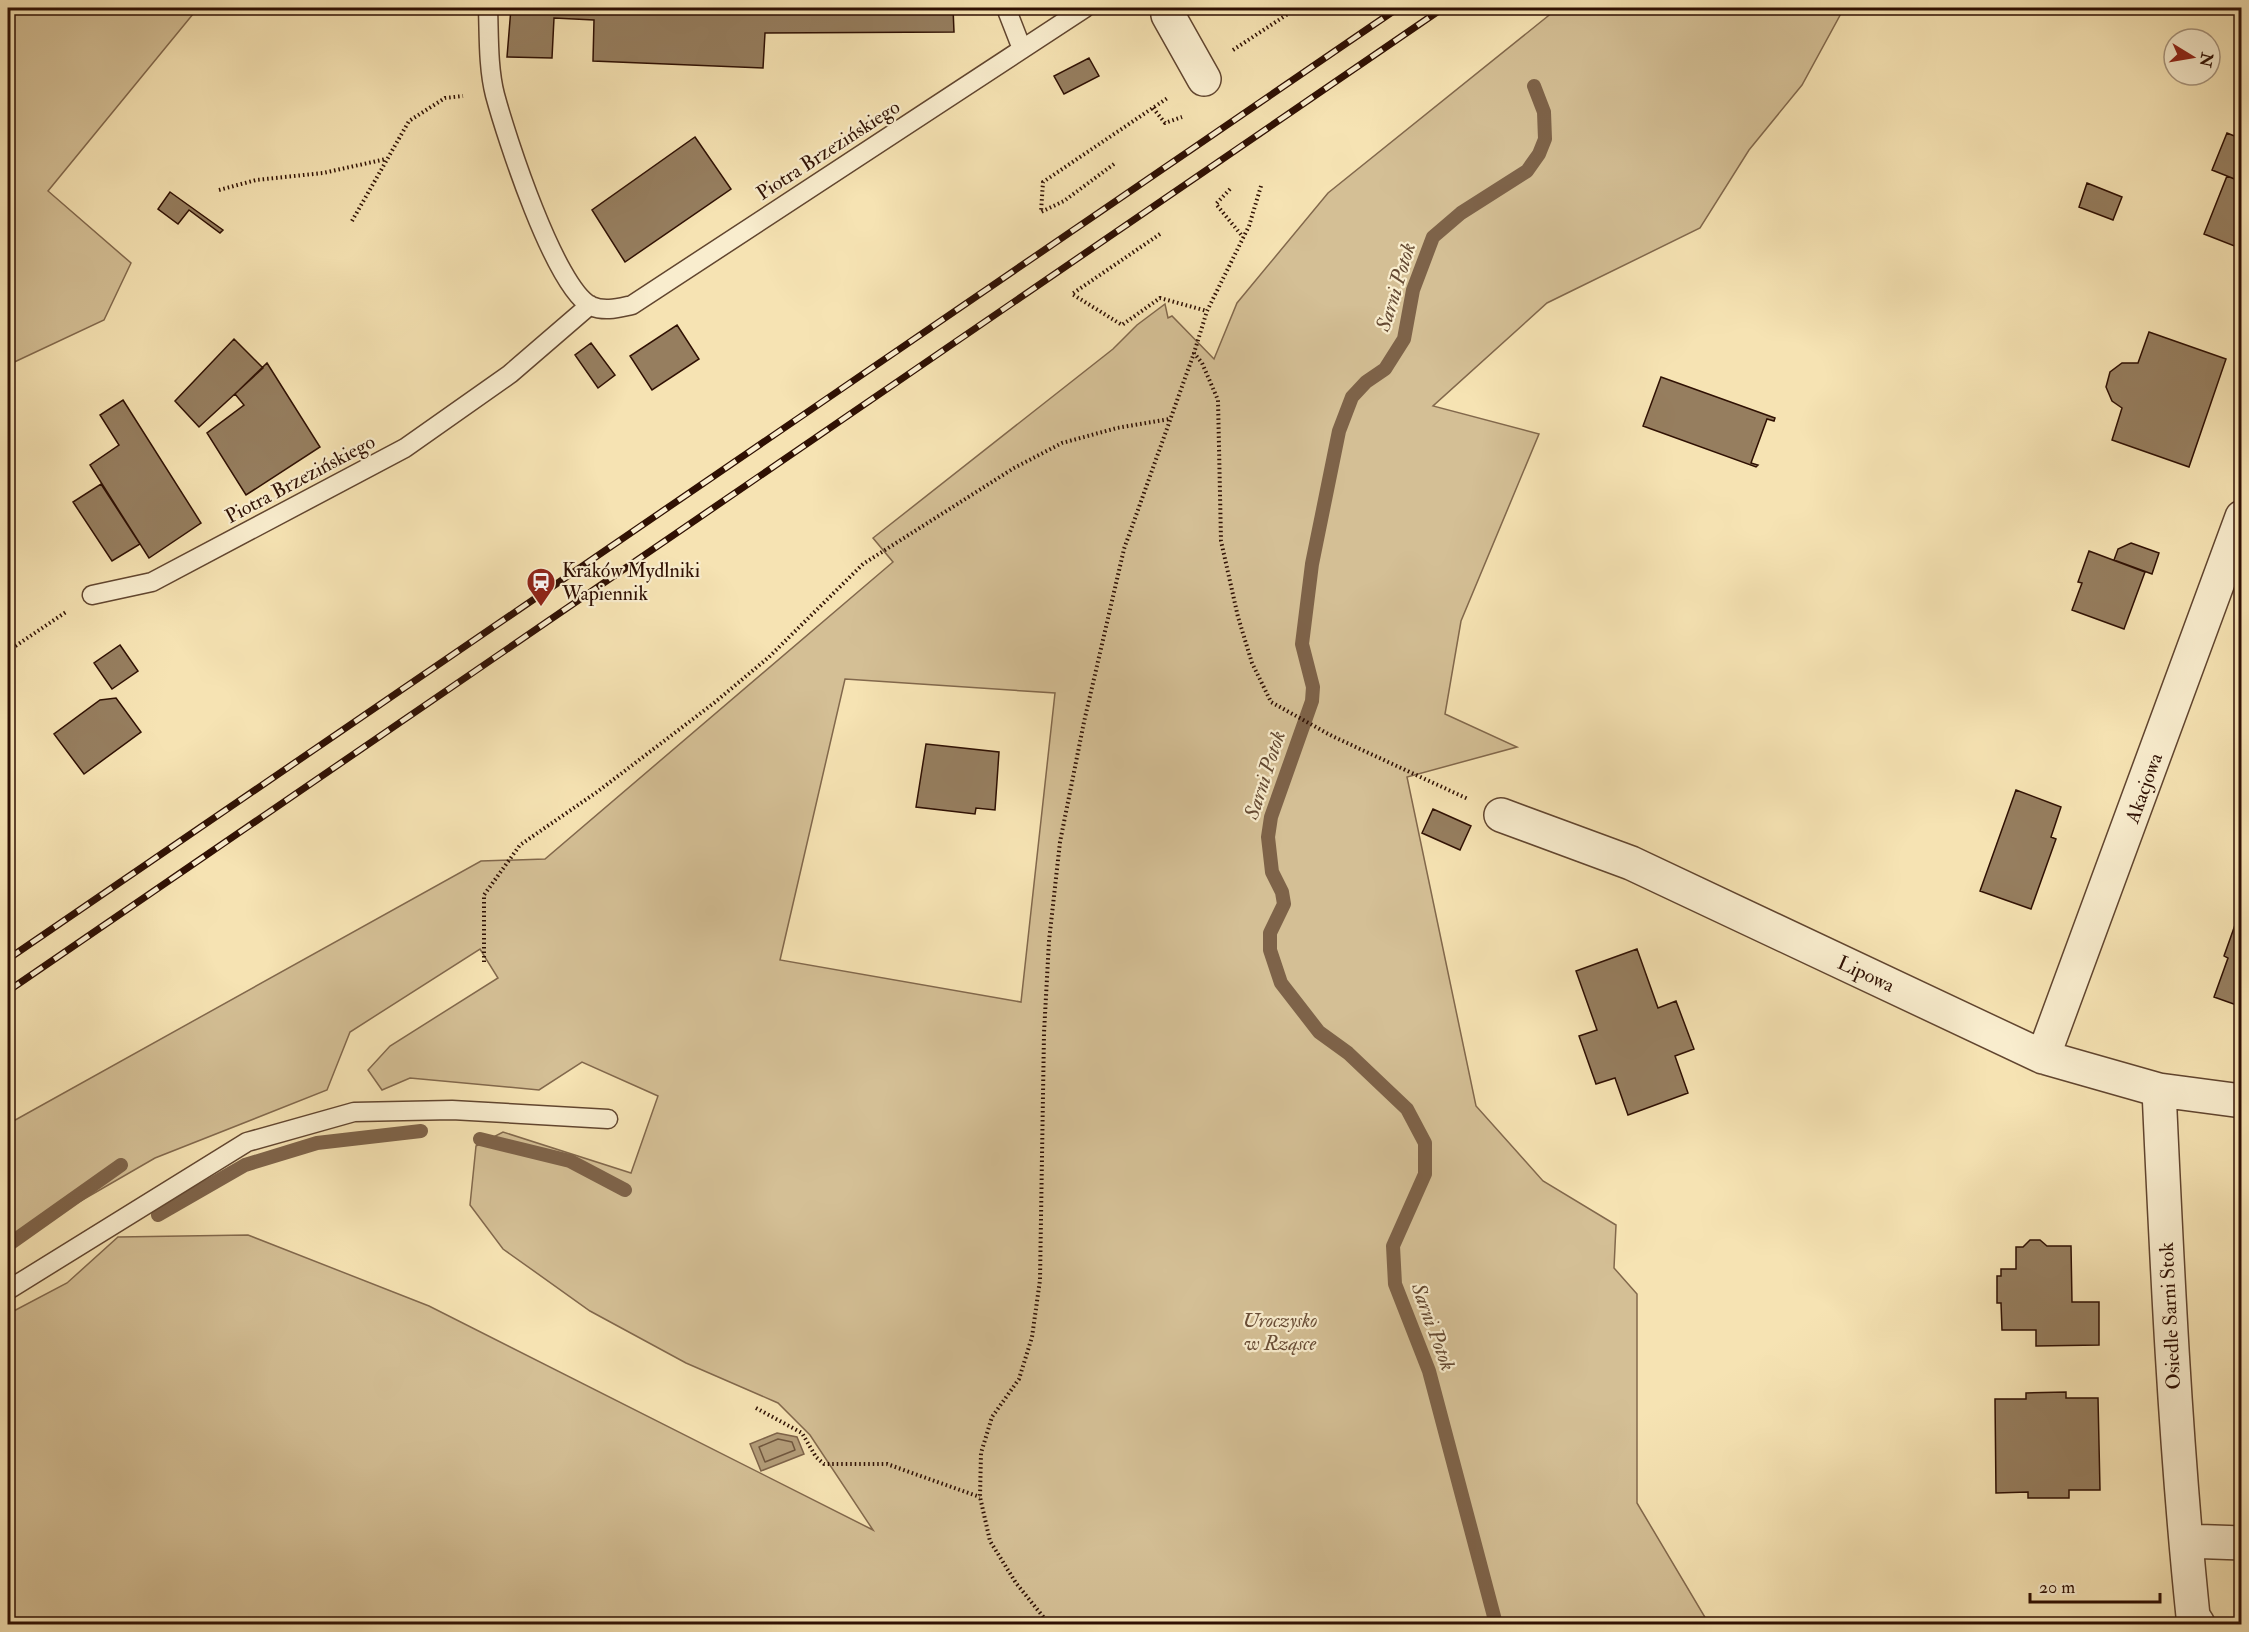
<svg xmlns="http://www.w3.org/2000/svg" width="2249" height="1632" viewBox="0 0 2249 1632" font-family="'IM FELL Double Pica',serif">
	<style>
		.green { fill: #d4bf95; stroke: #82684c; stroke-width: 1.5; fill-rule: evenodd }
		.water { fill: #b29b77; stroke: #7e6349; stroke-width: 1.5 }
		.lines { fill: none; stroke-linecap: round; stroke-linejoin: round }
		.shore { stroke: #70563d; stroke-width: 1.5 }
		.stream { stroke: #7e6349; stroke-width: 14 }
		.building { fill: #967e5f; stroke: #2f1003; stroke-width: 1.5 }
		.lane-casing { stroke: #61452f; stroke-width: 21 }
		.street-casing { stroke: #61452f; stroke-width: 36 }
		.path { stroke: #2f1003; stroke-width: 4; stroke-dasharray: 1.5 3; stroke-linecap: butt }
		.lane { stroke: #f9edce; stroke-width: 18 }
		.street { stroke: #f9edce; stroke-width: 33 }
		.rail-casing { stroke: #2f1003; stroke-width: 7 }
		.rail { stroke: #f9edce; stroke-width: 4.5; stroke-dasharray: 14; stroke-linecap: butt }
		.labels { text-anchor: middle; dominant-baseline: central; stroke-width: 4.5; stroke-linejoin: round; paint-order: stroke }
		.street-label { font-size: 20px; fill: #2f1003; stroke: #f9edce }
		.poi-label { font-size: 20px; fill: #2f1003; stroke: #f9edce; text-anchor: start }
		.park-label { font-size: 20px; font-style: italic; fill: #694d36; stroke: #f9edce }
		.water-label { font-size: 21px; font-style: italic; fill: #634831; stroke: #f9edce }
	</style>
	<rect width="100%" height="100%" fill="#f6e3b3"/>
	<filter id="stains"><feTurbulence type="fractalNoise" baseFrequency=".00333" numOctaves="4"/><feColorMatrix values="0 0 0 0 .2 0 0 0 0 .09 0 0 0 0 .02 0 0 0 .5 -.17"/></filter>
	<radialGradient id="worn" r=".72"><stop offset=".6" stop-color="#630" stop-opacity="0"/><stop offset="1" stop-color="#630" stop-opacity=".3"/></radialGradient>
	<path class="green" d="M8,8H198L48,191L131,263L104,320L8,365Z
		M1558,8H1844L1802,85L1749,150L1700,228L1547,303L1433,406L1539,434L1461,621L1445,714L1517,747L1407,777L1476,1106L1543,1181L1616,1225L1614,1268L1637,1294V1503L1709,1624H8V1314L67,1283L118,1237L248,1235L429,1306L873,1530L810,1435L778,1403L686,1363L590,1311L503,1249L470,1205L476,1146L503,1132L631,1173L658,1096L582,1062L539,1090L410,1078L382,1090L368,1070L390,1046L498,978L480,949L350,1032L327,1090L155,1158L8,1243V1124L481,861L545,859L893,562L873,538L1113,349L1137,325L1165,304L1168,318L1172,316L1214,359L1237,303L1328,193ZM845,679L1055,693L1021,1002L780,960Z"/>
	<path class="water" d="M777,1433L797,1437L804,1454L761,1471L750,1444Z"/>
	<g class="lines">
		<path class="shore" d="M778,1439L792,1442L795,1450L765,1462L759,1447Z"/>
		<path class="stream" d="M480,1139L570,1161L625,1190
			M158,1215L245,1165L317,1143L421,1131
			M8,1245L121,1165
			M1496,1624L1429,1371L1395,1284L1393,1246L1425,1174V1143L1407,1109L1348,1053L1319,1032L1281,983L1270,950V933L1284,904L1282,892L1272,872L1268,837L1271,817L1312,701L1313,687L1302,644L1312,564L1339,431L1352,397L1366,382L1385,369L1404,339L1413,290L1433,237L1461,213L1527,171L1539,154L1545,139L1544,112L1534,86"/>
	</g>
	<path class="building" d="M511,8H953L954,32L765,33L763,68L593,61L594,20L554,18L552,58L507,57Z
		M1089,58L1099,76L1064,94L1054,76Z
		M2227,133L2242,139V182L2212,170Z
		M695,137L731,189L625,262L592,210Z
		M2227,176L2242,182V249L2204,234Z
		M2087,183L2122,197L2113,220L2079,207Z
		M170,192L223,230L220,233L189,210L178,224L158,209Z
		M677,325L699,359L652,390L630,356Z
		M2149,332L2226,359L2189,467L2112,440L2122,408L2112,401L2106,387L2110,372L2122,363H2138Z
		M234,339L263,368L199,427L175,401Z
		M591,343L615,375L598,388L575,355Z
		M267,363L320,447L246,495L207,433L244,405L235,394Z
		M1661,377L1775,418L1774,421L1767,419L1751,463L1758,465L1756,467L1643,426Z
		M123,400L201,523L149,558L90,465L119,445L100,415Z
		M101,484L140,544L112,561L73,502Z
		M2131,543L2159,553L2152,574L2114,560L2118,549Z
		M2089,551L2145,572L2124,629L2072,610L2082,583L2078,582Z
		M120,645L138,671L112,689L94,663Z
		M116,698L141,732L84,774L54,734L100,700Z
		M926,744L999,752L995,810L976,808L975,814L916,807Z
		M2016,790L2061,807L2051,837L2056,839L2031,909L1980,891Z
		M1433,809L1471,826L1460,850L1422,833Z
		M2242,918V1007L2214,997L2228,958L2224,956L2235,925L2238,926Z
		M1637,949L1658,1008L1676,1001L1694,1049L1675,1056L1688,1093L1628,1115L1615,1078L1596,1084L1579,1036L1597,1030L1576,971Z
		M2030,1240H2040L2047,1246H2071L2072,1302H2099V1345L2036,1346V1330H2002L2001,1303H1997V1276H2001V1269H2016V1247H2023Z
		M2066,1392V1398H2098L2100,1490H2069V1498H2028V1492L1996,1493L1995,1399H2026V1393Z"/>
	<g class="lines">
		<g class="lane-casing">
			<path id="lane" d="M488,8C489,35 488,68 495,95C506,136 555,288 591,306C605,312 618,308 632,305L1085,8
				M1006,8L1022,49
				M92,595L152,582L405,448L510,374L590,305
				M8,1290L247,1142L354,1112L452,1110L608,1119"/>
		</g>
		<g class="street-casing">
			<path id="street" d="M1167,8L1168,15L1204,79
				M1501,815L1631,863L2043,1057L2159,1090L2242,1101
				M2043,1057L2242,517
				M2159,1090C2167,1266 2175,1441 2193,1616L2198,1624
				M2186,1541L2242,1543"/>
		</g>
		<path class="path" d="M1233,50L1297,8
			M1153,108L1165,123L1182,117
			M1114,164L1064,201L1041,212L1043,182L1169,97
			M1261,186L1249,226L1207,311L1194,353L1202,363L1218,400L1221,541L1238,617L1252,663L1271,702L1332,736L1468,799
			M1230,189L1216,204L1243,237
			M219,190L256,180L323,173L386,159
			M352,221L409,121L445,98L463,96
			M1160,234L1072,294L1122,325L1160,298L1207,311
			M8,651L66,612
			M484,962V895L520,845L597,792L714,703L769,657L863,564L1014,468L1062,443L1117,428L1170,419
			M756,1408L802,1433L816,1457L824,1464H887L980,1497
			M1049,1624L1016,1583L990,1541L980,1497L981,1453L992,1417L1019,1379L1032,1337L1040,1280L1044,1033L1049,941L1060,842L1084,722L1124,549L1194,353"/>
		<use href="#lane" class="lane"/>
		<use href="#street" class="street"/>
		<g class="rail-casing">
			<path id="rail" d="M8,959L1398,8
				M8,991L1443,8"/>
		</g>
		<use href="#rail" class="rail"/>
	</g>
	<defs>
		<g id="station-pin" transform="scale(1.5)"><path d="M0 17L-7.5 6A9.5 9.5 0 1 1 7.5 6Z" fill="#8f2418" stroke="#f9edce"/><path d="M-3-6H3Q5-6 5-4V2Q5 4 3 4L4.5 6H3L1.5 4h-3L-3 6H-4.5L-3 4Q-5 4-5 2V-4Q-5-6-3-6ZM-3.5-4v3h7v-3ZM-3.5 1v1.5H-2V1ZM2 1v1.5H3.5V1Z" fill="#fff"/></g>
	</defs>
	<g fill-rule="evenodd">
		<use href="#station-pin" x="541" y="582"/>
	</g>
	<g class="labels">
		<g class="street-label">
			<text transform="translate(828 150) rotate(-33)">Piotra Brzezińskiego</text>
			<text transform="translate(300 479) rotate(-28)">Piotra Brzezińskiego</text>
			<text transform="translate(2144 788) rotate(-70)">Akacjowa</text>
			<text transform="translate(1866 974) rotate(25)">Lipowa</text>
			<text transform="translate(2170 1316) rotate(-93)">Osiedle Sarni Stok</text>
		</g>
		<g class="poi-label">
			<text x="562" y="570">Kraków Mydlniki<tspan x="562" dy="23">Wapiennik</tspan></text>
		</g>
		<g class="park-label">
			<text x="1280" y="1320">Uroczysko<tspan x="1280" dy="23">w Rząsce</tspan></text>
		</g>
		<g class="water-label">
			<text transform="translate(1396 287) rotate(-73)">Sarni Potok</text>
			<text transform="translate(1265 775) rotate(-72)">Sarni Potok</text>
			<text transform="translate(1433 1327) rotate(70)">Sarni Potok</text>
		</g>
	</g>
	<rect width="2249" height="1632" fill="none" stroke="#f6e3b3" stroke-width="30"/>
	<rect x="9" y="9" width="2231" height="1614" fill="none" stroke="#2f1003" stroke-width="3"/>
	<rect x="15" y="15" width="2219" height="1602" fill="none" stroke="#2f1003" stroke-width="1.5"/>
	<g transform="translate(2192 57) rotate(101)"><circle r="28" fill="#f9edce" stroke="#a8957d" stroke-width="1.5"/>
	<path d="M0-4.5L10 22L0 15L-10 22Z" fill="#8f2418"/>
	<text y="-9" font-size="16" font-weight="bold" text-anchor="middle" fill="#2f1003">N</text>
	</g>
	<path d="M2030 1593v9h130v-9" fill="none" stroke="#2f1003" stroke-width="3"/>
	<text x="2039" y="1593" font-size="18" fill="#2f1003" stroke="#f9edce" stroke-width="4.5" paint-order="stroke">20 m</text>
	<rect width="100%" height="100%" filter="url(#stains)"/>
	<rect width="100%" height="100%" fill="url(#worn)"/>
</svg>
